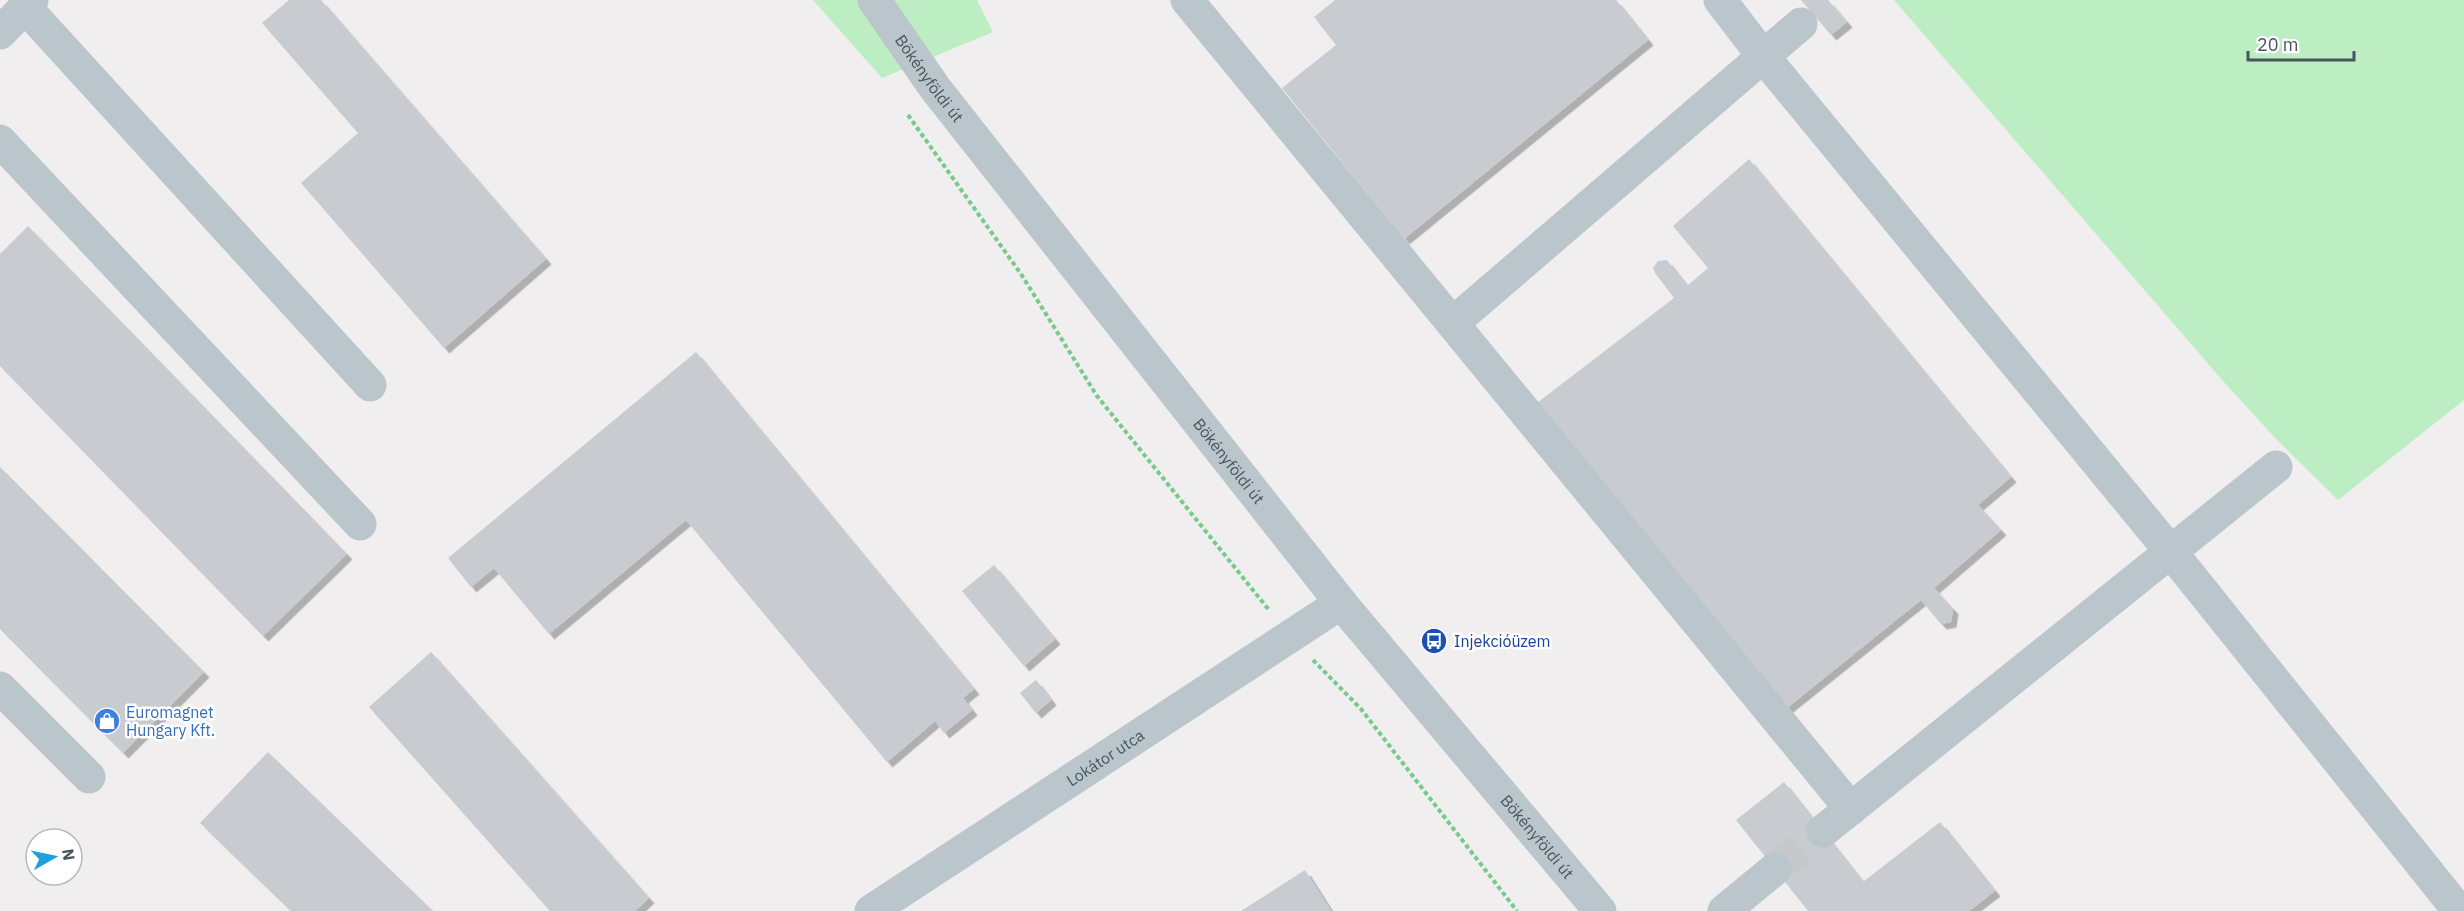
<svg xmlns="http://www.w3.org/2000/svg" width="2464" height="911" viewBox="0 0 2464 911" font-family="'IBM Plex Sans',sans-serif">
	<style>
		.green { fill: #bdedc3 }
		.building { fill: #c8ccd0; filter: url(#shadow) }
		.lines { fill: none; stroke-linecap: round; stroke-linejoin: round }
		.minor-tunnel { stroke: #c6c8c9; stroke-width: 33; stroke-dasharray: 33 16; stroke-linecap: butt }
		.path { stroke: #76ca8b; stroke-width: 4; stroke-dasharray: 4.5 3; stroke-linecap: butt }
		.minor { stroke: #bac6cb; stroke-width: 33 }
		.labels { text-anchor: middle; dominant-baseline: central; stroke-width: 5; stroke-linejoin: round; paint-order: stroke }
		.street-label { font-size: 16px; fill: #47565b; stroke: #fff }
		.transit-label { font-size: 16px; fill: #164399; stroke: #fff; text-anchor: start }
		.shop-label { font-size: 16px; fill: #366cbe; stroke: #fff; text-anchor: start }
	</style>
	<defs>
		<filter id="shadow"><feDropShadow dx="5.5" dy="5.5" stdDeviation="0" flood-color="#0004"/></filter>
	</defs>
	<rect width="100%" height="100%" fill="#f0eeee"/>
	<path class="green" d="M813,0H977L993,32L882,78Z
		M1894,0H2464V400L2338,500L2276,439L2223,381Z"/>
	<path class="building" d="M289,0H321L546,259L444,348L301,183L358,133L262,23Z
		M1335,0H1616L1648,40L1404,239L1282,88L1336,45L1314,17Z
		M1801,0H1828L1847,22L1831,35Z
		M1749,159L2011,477L1978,505L2001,530L1934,588L1953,609L1951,622L1941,624L1921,600L1783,711L1529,409L1674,298L1655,273L1653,268L1658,261L1667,260L1687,286L1708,268L1673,226Z
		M28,226L347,554L263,636L0,366V254Z
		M696,352L974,689L963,698L972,710L944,733L935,721L887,762L686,520L549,634L494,568L471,587L448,558Z
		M0,467L204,672L123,753L0,629Z
		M994,565L1055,639L1024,666L962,591Z
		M431,652L649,898L635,911H550L369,707Z
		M1036,680L1051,700L1036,713L1020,693Z
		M268,752L433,911H291L200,823Z
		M1784,782L1863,882L1940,822L1995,891L1969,911H1808L1736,820Z
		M1305,870L1331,911H1241Z"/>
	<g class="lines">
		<path class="minor-tunnel" d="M1775,869L1823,831"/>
		<path class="path" d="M908,115L1021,274L1097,396L1269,610
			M1313,660L1361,709L1517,911"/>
		<g class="minor">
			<path id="s1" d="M874,0L935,88L1341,603L1600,911"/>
			<path d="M1187,0L1851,809"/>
			<path d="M1720,0L1763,56L2171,552L2459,911"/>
			<path d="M25,7L370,385"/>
			<path d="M0,33L32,0"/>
			<path d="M0,141L360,524"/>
			<path d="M1454,322L1801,24"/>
			<path d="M0,688L89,777"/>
			<path d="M1823,831L2276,467"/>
			<path id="s2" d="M871,911L1341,603"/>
			<path d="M1724,911L1775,869"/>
		</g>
	</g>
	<defs>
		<g id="bus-disc" transform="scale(1.35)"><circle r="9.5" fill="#1a4fb4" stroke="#fff"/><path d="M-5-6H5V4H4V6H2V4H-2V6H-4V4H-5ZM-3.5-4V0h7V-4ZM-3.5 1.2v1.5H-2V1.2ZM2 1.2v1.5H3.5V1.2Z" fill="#fff"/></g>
		<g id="shop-disc" transform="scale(1.35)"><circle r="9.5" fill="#3f7fe0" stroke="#fff"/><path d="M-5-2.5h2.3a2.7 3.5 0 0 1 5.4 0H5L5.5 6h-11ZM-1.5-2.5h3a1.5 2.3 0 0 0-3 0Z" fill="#fff"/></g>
	</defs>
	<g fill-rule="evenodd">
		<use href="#bus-disc" x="1434" y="641"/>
		<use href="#shop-disc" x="107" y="721"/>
	</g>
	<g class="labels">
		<g class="street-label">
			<text stroke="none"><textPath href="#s1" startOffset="96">Bökényföldi út</textPath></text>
			<text stroke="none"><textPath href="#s1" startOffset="582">Bökényföldi út</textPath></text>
			<text stroke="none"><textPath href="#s2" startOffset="280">Lokátor utca</textPath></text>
			<text stroke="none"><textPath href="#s1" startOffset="1068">Bökényföldi út</textPath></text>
		</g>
		<g class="transit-label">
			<text x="1454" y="641">Injekcióüzem</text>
		</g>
		<g class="shop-label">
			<text x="126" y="712">Euromagnet<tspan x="126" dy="18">Hungary Kft.</tspan></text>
		</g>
	</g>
	<g transform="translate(54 857) rotate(81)"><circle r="28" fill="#ffffff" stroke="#b5bbbd" stroke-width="1.5"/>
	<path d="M0-4.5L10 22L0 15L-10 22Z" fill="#1ea1da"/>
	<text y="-9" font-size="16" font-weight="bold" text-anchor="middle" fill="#47565b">N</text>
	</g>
	<path d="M2248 51v9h106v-9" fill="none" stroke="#47565b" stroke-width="3"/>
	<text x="2257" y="51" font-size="18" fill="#47565b" stroke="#ffffff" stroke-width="4.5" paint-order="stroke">20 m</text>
</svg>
